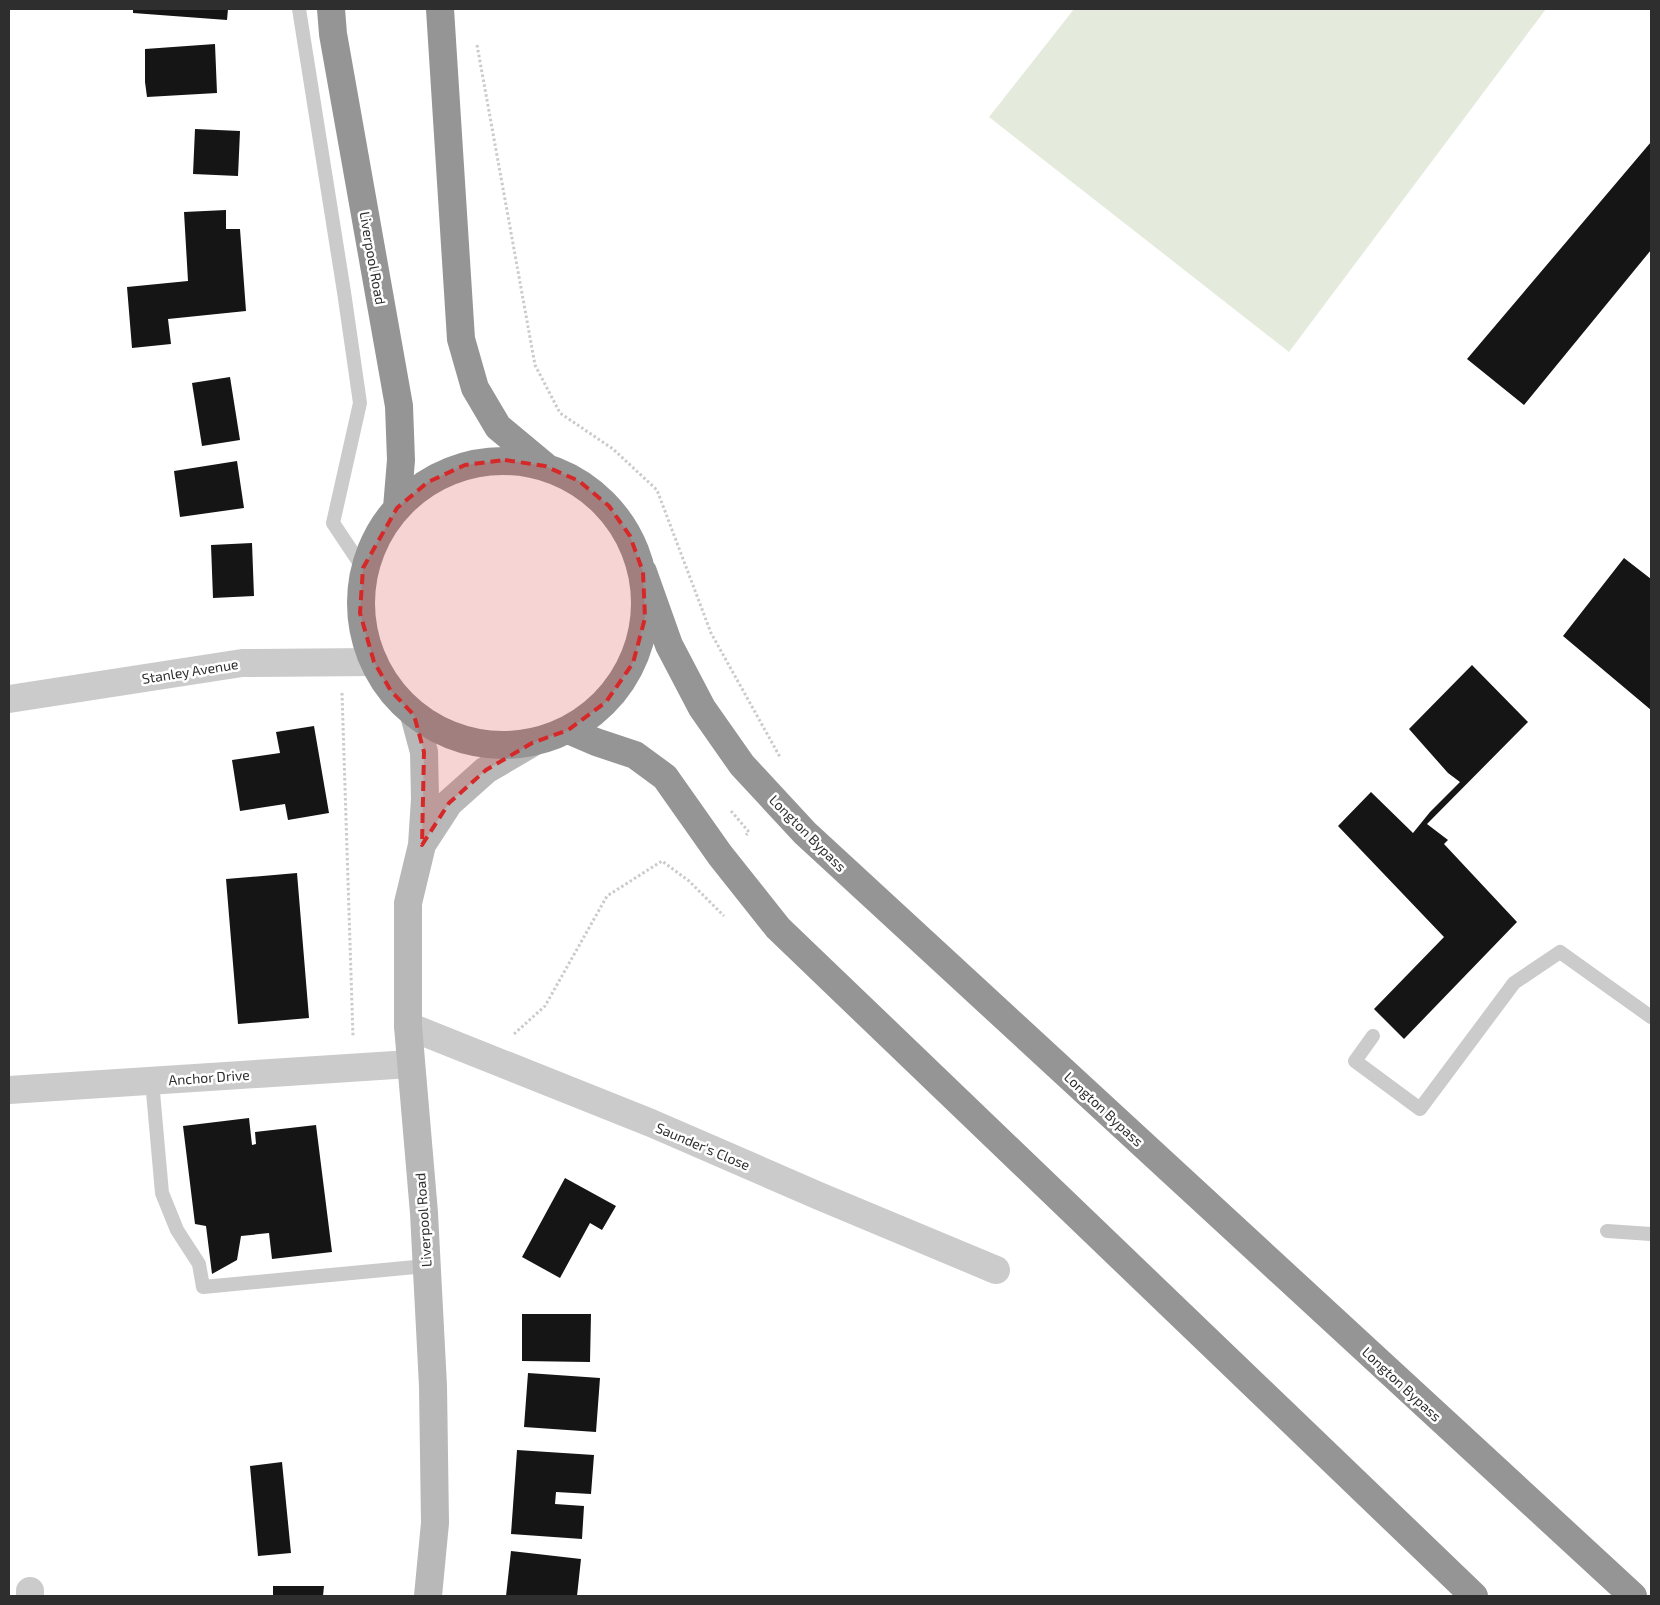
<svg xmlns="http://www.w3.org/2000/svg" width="1660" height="1605" viewBox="0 0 1660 1605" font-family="'Exo 2',sans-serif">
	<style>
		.green { fill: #e4ebdc }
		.building { fill: #151515 }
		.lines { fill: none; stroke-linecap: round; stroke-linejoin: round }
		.path { stroke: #cbcbcb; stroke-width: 3; stroke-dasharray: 2.5 2.5; stroke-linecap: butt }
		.lane { stroke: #cbcbcb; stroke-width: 14 }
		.street { stroke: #cbcbcb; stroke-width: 28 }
		.secondary { stroke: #b8b8b8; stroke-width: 28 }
		.highway { stroke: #959595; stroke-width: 28 }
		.marked { fill: #d62828; fill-opacity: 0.2; stroke: #d62828; stroke-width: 4; stroke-dasharray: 10 6; stroke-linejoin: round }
		.labels { text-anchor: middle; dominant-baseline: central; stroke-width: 5; stroke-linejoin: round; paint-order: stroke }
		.street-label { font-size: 14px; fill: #2e2e2e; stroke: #fff }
	</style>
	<rect width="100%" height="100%" fill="#fff"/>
	<path class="green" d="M1074,9H1546L1289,352L989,117Z"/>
	<path class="building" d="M133,9H228L227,20L133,13Z
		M215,44L217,93L147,97L145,82V49Z
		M195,129L240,131L238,176L193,174Z
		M1651,142V250L1524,405L1467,359Z
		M226,210V229H240L246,311L168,319L171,344L132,348L127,287L188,281L184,212Z
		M230,377L240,440L202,446L192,383Z
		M237,461L244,508L180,517L174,471Z
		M252,543L254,596L213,598L211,545Z
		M1624,558L1651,579V710L1563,636Z
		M1472,665L1528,722L1427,824L1448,840L1444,844L1517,922L1404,1039L1374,1009L1444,937L1338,826L1371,792L1413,833L1430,812L1460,782L1448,773L1409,729Z
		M314,726L329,813L288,820L285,804L240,811L232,760L280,753L276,732Z
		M297,873L309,1018L238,1024L226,879Z
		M249,1118L252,1145L256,1144L255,1132L316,1125L332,1252L272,1259L269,1233L241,1236L237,1260L212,1274L206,1226L195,1224L183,1126Z
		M565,1178L616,1206L602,1230L590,1223L560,1278L522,1257Z
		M522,1314H591L590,1362L522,1361Z
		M528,1373L600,1378L596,1432L524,1427Z
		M517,1450L594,1455L591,1494L556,1492L555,1504L584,1506L582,1539L511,1534Z
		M282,1462L291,1553L258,1556L250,1466Z
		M511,1551L581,1559L577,1596H506Z
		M273,1586H324L323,1596H273Z"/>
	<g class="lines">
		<path class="path" d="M477,45L535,365L560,413L613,449L657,490L711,633L780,757
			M342,693L353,1037
			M731,811L749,832L746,835
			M514,1034L545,1006L607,896L662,861L689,881L724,916"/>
		<path class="lane" d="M299,9L344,292L360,403L333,523L363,568
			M1373,1036L1355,1061L1420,1109L1514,983L1560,952L1651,1017
			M152,1081L162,1193L177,1230L199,1264L203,1287L426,1266
			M1607,1231L1651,1234"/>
		<path class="street" d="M9,699L242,663L374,662
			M408,1026L651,1123L819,1196L996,1270
			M9,1090L410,1064
			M30,1596V1591"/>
		<path class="secondary" d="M414,715L424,752L425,799L422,845L408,903V1026L424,1213L433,1386L435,1523L428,1596
			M423,843L449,803L486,770L532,743"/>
		<path class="highway" d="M331,9L333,34L399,406L401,460L397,508
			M440,9L461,339L475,388L498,427L545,466
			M361 603a142 142 0 1 1 284 0a142 142 0 1 1-284 0Z
			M643,572L669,645L702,708L742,765L805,833L1633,1596
			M568,730L596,742L635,755L665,777L720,855L778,928L1474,1596"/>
	</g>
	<path class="marked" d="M505,460L545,466L579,481L609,506L630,536L643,572L645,618L633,663L606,702L568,730L532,743L486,770L449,803L422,845L424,752L414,715L391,691L374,662L360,613L363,568L397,508L428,482L465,465Z"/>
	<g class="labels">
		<g class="street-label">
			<text transform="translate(373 258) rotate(80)">Liverpool Road</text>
			<text transform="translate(190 671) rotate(-9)">Stanley Avenue</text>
			<text transform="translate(808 833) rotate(45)">Longton Bypass</text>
			<text transform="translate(209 1077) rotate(-4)">Anchor Drive</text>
			<text transform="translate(1104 1109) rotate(43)">Longton Bypass</text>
			<text transform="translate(703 1146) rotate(23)">Saunder's Close</text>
			<text transform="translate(423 1220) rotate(-94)">Liverpool Road</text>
			<text transform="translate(1402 1384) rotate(43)">Longton Bypass</text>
		</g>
	</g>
	<rect width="1660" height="1605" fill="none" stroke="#2e2e2e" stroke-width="20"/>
</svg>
